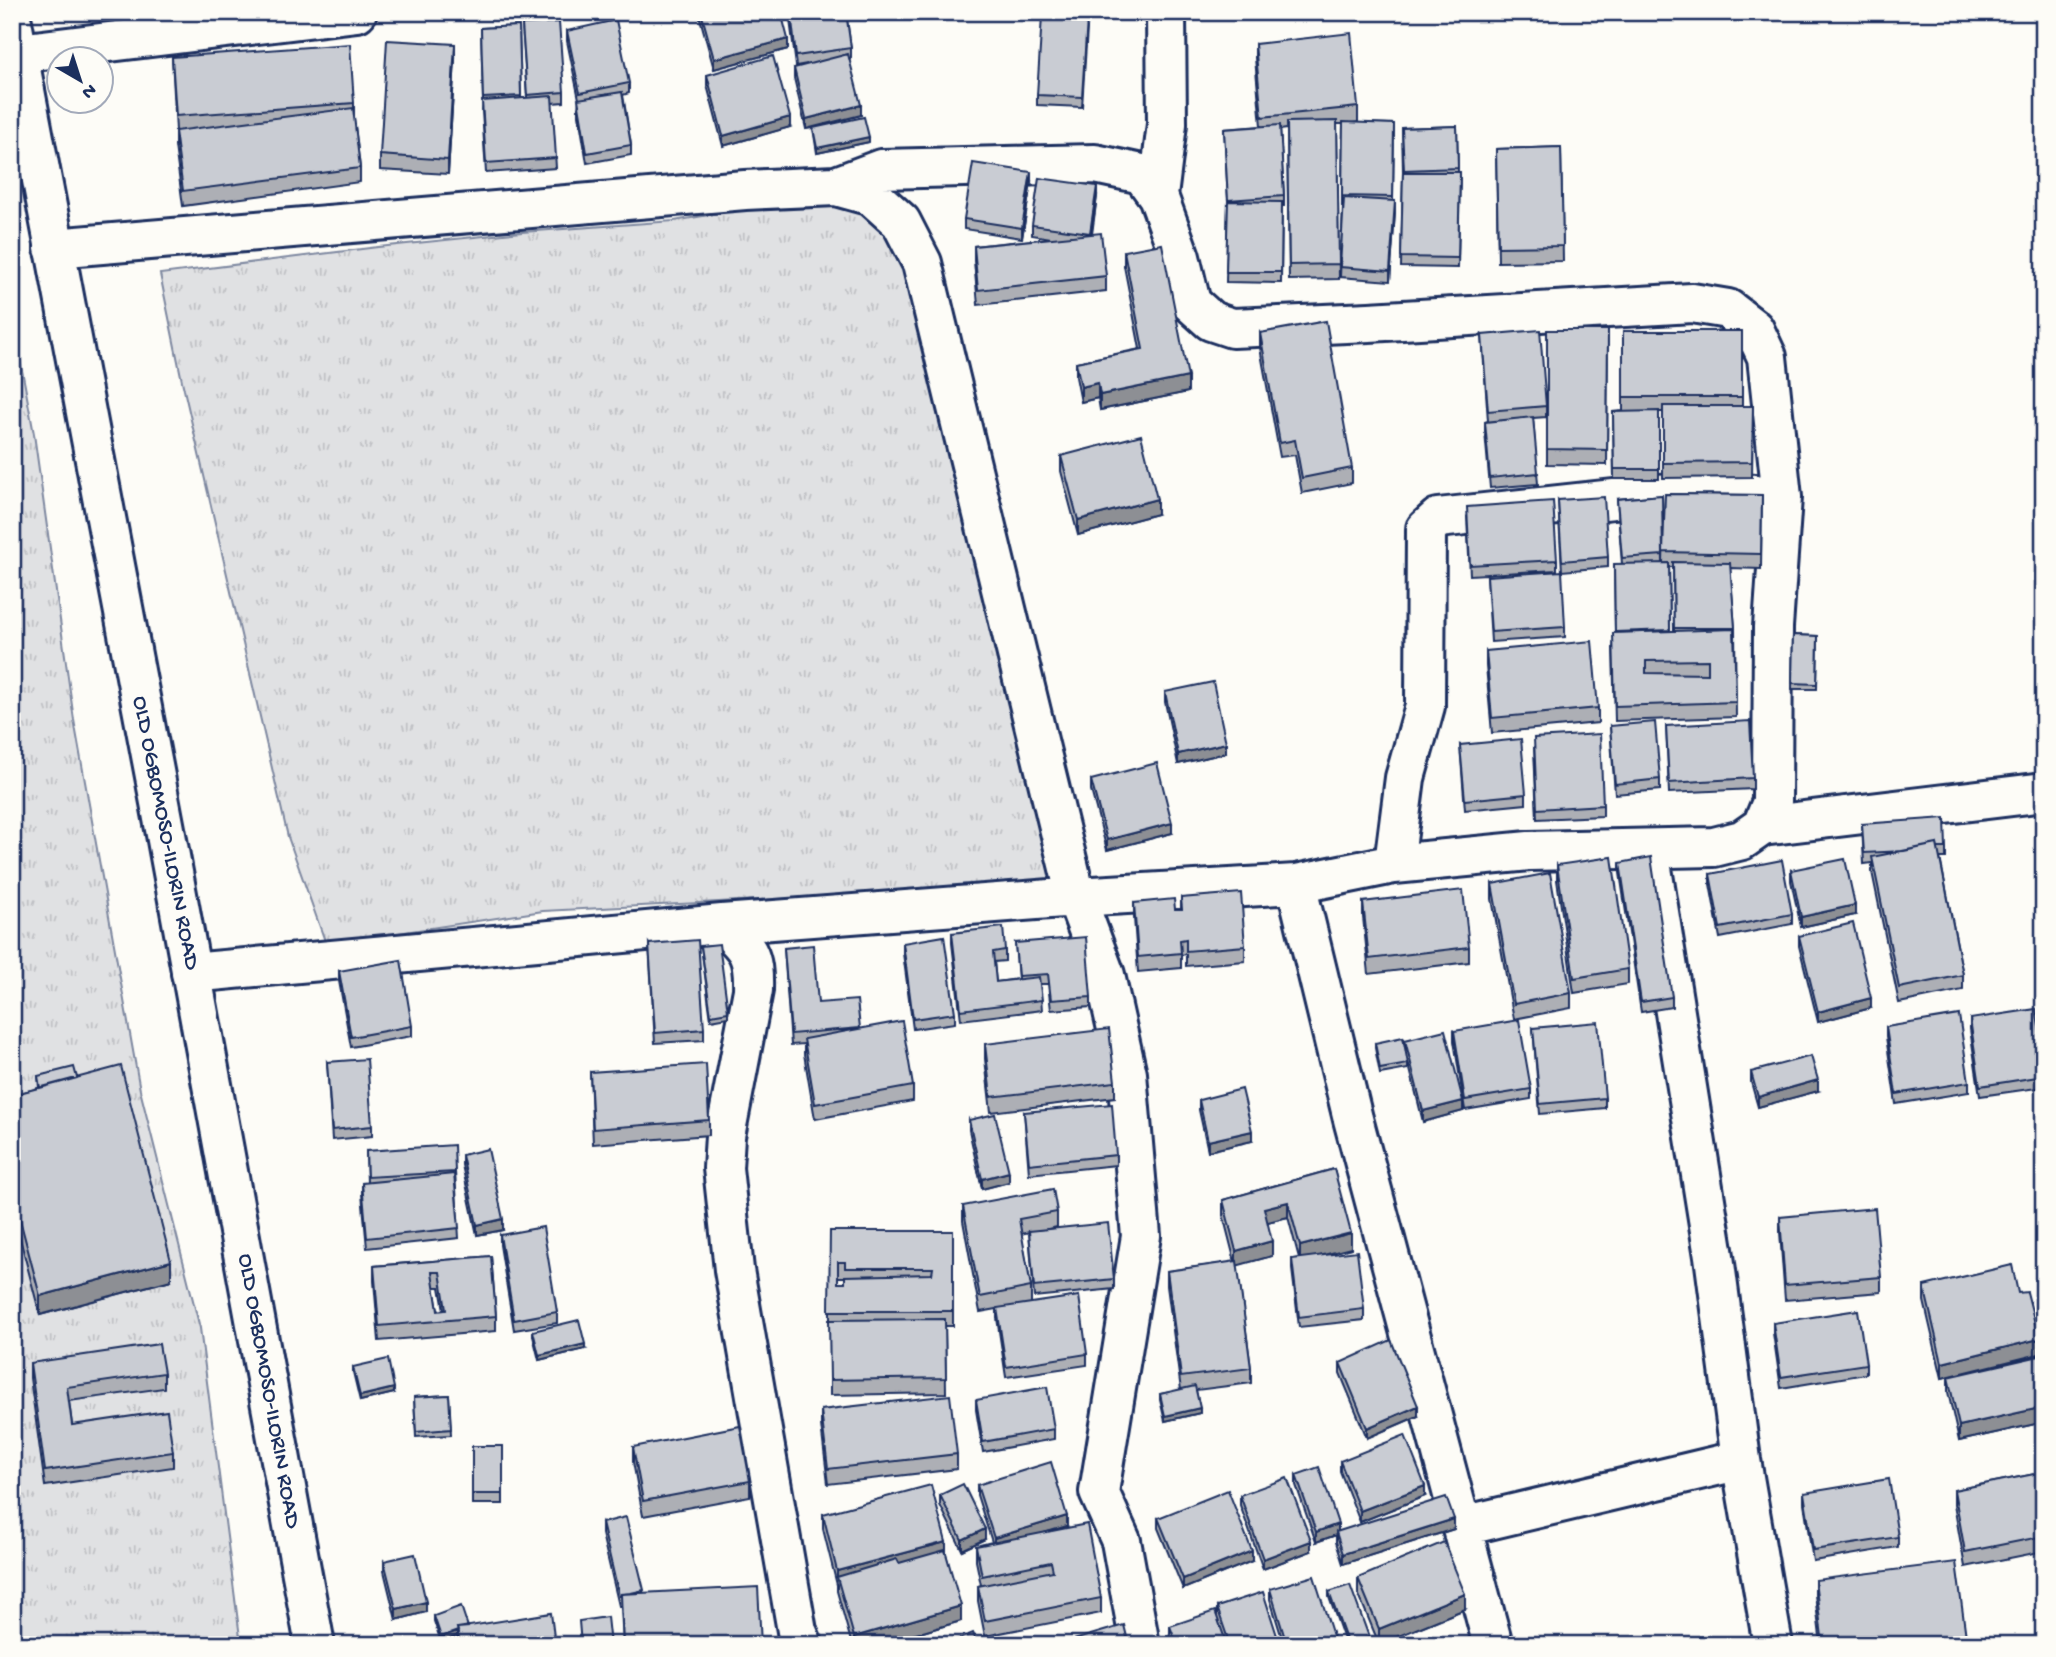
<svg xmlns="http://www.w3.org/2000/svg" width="2056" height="1657" viewBox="0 0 2056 1657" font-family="'Gochi Hand',sans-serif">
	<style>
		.grass { fill: url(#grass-tufts); stroke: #7e88a0; stroke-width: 2 }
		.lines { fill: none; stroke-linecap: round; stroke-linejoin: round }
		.minor-casing { stroke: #1b2f5e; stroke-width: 44 }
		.highway-casing { stroke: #1b2f5e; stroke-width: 44 }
		.minor { stroke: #fdfcf7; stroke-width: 38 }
		.highway { stroke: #fdfcf7; stroke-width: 38 }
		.wall { fill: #adafb5; stroke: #1b2f5e; stroke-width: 2; fill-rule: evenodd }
		.shaded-wall { fill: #8d8f94; stroke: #1b2f5e; stroke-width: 2 }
		.building { fill: #c9ccd3; stroke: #1b2f5e; stroke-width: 2; fill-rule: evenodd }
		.labels { text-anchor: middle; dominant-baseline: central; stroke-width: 7; stroke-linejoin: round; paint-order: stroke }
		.street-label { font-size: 23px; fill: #1b2f5e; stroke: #fdfcf7 }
	</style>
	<defs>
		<pattern id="grass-tufts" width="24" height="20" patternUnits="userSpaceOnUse" patternTransform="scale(1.75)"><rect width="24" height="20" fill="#e0e1e3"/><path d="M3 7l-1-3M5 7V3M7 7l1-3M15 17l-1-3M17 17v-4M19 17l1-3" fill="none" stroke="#c0c1c5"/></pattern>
	</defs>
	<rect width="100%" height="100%" fill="#fdfcf7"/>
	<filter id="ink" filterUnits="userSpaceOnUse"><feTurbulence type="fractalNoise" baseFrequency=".0143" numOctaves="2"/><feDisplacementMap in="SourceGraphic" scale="14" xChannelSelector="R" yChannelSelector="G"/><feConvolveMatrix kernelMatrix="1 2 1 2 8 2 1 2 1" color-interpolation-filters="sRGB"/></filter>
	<g filter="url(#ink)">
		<path class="grass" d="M802,199L851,205L892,239L914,294L1056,855L1050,881L796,898L543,911L326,944L288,837L182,381L160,274L378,247L522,232L674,221Z
			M12,317L34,434L74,720L140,1090L200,1328L241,1645H12Z"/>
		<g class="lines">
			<g class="minor-casing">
				<path id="minor" d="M18,53L357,12
					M836,186L872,196L901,222L922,263L1076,897L1105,975L1127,1074L1141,1236L1099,1492L1121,1541L1140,1645
					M1158,196L1167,124L1166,12
					M54,248L745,190L836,186L881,169L1095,164L1142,174L1158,196L1180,257L1191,303L1211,321L1232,328L1369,322L1692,303L1728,309L1754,329L1767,357L1782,497L1773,627L1772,802L1762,826L1742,840L1714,847L1529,851L1394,864L1296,884L1076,897L722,924L191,973
					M1762,826L2044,792
					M1650,856L1714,1256L1741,1460L1773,1645
					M1394,864L1405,778L1425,706L1426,529L1438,518L1706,489L1782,497
					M1296,884L1353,1119L1493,1645
					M722,924C748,948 754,954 753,990L725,1136L723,1168L734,1270L797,1631L803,1645
					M1463,1526L1741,1460"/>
			</g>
			<g class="highway-casing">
				<path id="highway" d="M12,22L165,829L315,1645"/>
			</g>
			<use href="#minor" class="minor"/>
			<use href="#highway" class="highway"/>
		</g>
		<path class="wall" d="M700,12H781L788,49L714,69L700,18Z
			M789,12H846L851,48V58L849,59L861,115L814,127L869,142L817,153L813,128L806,129L794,78V68L807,64L796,66Z
			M522,24L564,92V102L552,103L556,168L486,173L482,111L483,101L481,28L519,26L521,98H527Z
			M1087,29L1082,107L1037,105V95Z
			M567,31L629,83V93L623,95L631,145V155L587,163L578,109L579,99L567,41Z
			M1255,44L1358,107V122L1352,123L1394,124L1393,201L1395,212L1390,281L1340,277L1343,206H1342V196L1343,124H1337L1339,279L1289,280L1287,129L1280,130L1284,196V206H1282L1281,283L1226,282L1228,201L1224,129L1261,126L1255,58Z
			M172,57L354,103V118L360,168V182L183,206L175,146V131H176Z
			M455,59L448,174L380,170V155Z
			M707,75L790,127L723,146L707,85Z
			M1457,126L1458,172H1460L1458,268L1401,267L1403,172L1402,128Z
			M1561,147L1563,261L1498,262L1496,149Z
			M1031,182L1022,238L964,229V219Z
			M1097,196L1092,234L1106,276V291L978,305L974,261V246L1051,238L1032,235V225Z
			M1124,251L1188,392L1100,410L1098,398L1081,402L1076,377V362L1140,349L1124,266Z
			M1547,330H1608L1607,465L1547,464Z
			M1623,331H1742V406H1753L1752,477L1663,478V412H1659V479H1614L1613,412L1623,411Z
			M1260,333L1352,468V483L1302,493L1295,455L1280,457L1260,348Z
			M1482,335L1546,406V417L1533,418L1538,484L1490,488L1485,432V422L1488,421Z
			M1061,456L1157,514L1078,535L1061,471Z
			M1665,494L1762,495L1761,569L1730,568L1735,628L1736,717L1615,721L1613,648L1615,633L1614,564H1622L1617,499L1662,495L1663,563ZM1669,567H1673L1674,631H1670Z
			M1558,500L1608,557V567L1562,571Z
			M1467,517L1557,560V570L1470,575Z
			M1487,576L1565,627V637L1491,642Z
			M1793,635L1818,636L1817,689H1792Z
			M1486,651L1598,708V723L1492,733L1486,666Z
			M1165,692L1226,753L1178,764L1165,702Z
			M1610,726L1660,779V790L1615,794Z
			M1666,726L1753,778V789L1669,793Z
			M1460,745L1526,794V804L1465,810Z
			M1534,748L1603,805V816L1537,819Z
			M1091,780L1172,833L1107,850L1091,790Z
			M1862,824L1946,848V858H1940L1963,975V990L1899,1003L1872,872V863L1864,864Z
			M1620,863L1672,997V1007L1641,1012L1620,873Z
			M1557,865L1628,969V984L1574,993L1557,880Z
			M1791,870L1855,915L1801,927L1791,881Z
			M1710,874L1792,914V924L1720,938L1710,884Z
			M1492,884L1571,993V1008L1514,1019L1492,899Z
			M1181,898L1245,946V961L1186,966V954L1181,955V968L1138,972L1134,918V903L1175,909H1181Z
			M1363,902L1469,947V962L1369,974L1363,917Z
			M952,933L1005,950V961L994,962L996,982L1018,979L1015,943L1091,997V1007L1051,1010L1048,984H1040L1042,1010L961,1020L952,943Z
			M1799,936L1871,1008L1818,1022L1799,946Z
			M903,943L955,1013V1023L913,1029L903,953Z
			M649,944L704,1029V1040L655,1043Z
			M701,946L728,1012V1017L711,1020Z
			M784,948L818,1003L860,1029L913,1086V1101L815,1119L804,1054V1044L791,1045Z
			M339,971L412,1026V1036L351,1047L339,981Z
			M1970,1019L2044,1057V1087L1980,1096L1970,1029Z
			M1886,1027L1969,1082V1092L1896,1104L1886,1037Z
			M1533,1028L1605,1098V1108L1540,1114Z
			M1454,1031L1531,1089V1099L1465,1110L1454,1041Z
			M1405,1040L1463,1111L1423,1122L1408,1061V1069L1380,1074L1375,1048V1043L1405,1047Z
			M985,1044L1115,1082V1097L991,1112L985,1059Z
			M327,1062L372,1126V1136L332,1140Z
			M590,1072L709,1120V1135L593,1144Z
			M1751,1072L1818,1091L1758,1107L1751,1082Z
			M38,1076L77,1078L171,1280L40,1315L12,1208V1095L39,1088Z
			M1199,1100L1252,1141L1208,1151L1199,1110Z
			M1024,1112L1116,1155V1165L1029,1174Z
			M969,1120L1009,1182L982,1189L969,1130Z
			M366,1151L455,1172L459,1238L367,1248L362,1194V1183H367Z
			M462,1155L503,1230L477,1235L462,1165Z
			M1334,1169L1351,1248L1322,1255L1364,1309V1320L1299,1327L1292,1269V1259L1299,1258L1288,1217L1267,1222L1272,1256L1237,1265L1251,1368V1383L1196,1390L1200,1413L1165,1421L1160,1400V1394L1181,1390L1167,1286V1271L1235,1262L1223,1215V1200Z
			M963,1206L1057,1212V1227L1048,1229L1114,1279V1289L1034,1297L1029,1232L1021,1234L1031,1287V1302L1087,1354V1365L1006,1377L997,1318V1309L980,1312L963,1221Z
			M1780,1217L1881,1277V1292L1785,1300L1780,1232Z
			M830,1231H953V1326H945L946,1393L830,1395ZM838,1277H845V1283H838Z
			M500,1235L557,1312V1323L514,1330L500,1245Z
			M491,1256L496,1316V1331L379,1341L374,1281V1266ZM434,1287H440L444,1310L438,1311Z
			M1924,1286L2018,1293L2039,1354L1942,1378L1924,1301Z
			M1773,1323L1866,1364V1374L1781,1388L1773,1333Z
			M533,1331L585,1349L539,1360L533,1336Z
			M2044,1355V1422L1959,1441L1948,1392V1377Z
			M30,1363L164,1373V1388L69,1401L72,1425L173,1452V1467L45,1486L30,1378Z
			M1340,1363L1418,1416L1367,1438L1340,1373Z
			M353,1367L394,1393L360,1401L353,1372Z
			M449,1395L451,1435L416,1437L414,1397Z
			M976,1400L1054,1429V1439L983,1452L976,1410Z
			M821,1410L957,1454V1469L828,1484L821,1425Z
			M472,1446H503V1504H472Z
			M633,1447L750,1481V1496L643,1516L633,1462Z
			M1340,1461L1425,1496L1360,1522L1340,1471Z
			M2044,1472V1551L1965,1567L1954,1505V1490Z
			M1296,1475L1338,1531L1454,1529L1343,1564L1336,1542V1535L1316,1542L1296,1485Z
			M977,1485L1067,1526L1050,1531L1101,1598V1613L985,1636L978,1601V1586L981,1585L976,1561V1546L992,1542L977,1495Z
			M1804,1493L1898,1537V1547L1813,1561L1804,1503Z
			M940,1495L985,1539L962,1550L940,1505Z
			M1240,1495L1311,1551L1263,1569L1240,1505Z
			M823,1514L946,1553L961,1621L878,1645H852L837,1591V1585L823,1529Z
			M1158,1518L1252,1561L1183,1589L1158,1528Z
			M602,1523L644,1593L761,1645H623L621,1606H619L602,1534Z
			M384,1561L426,1612L396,1620L384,1571Z
			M1358,1578L1465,1609L1379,1644L1358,1593Z
			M1815,1580L1966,1637V1645H1821L1815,1595Z
			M1270,1589L1334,1645H1284L1270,1599Z
			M1329,1592L1369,1642L1362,1645H1346L1329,1597Z
			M1217,1607L1280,1645H1173L1170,1636V1626L1217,1617Z
			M434,1616L468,1627L555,1645H458L457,1636L441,1642L434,1621Z"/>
		<path class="shaded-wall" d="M788,39V49L714,69V59Z
			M455,44V59L448,174V160Z
			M861,105V115L806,129V119Z
			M790,117V127L723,146V136Z
			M869,137V142L817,153V148Z
			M1031,172V182L1022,238V228Z
			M1097,186V196L1090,243V233Z
			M1395,201V212L1390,281V271Z
			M1188,377V392L1100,410V395Z
			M1098,383V398L1081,402V387Z
			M1157,499V514L1078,535V520Z
			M1226,743V753L1178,764V754Z
			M1172,823V833L1107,850V840Z
			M1855,905V915L1801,927V917Z
			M1871,998V1008L1818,1022V1012Z
			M1818,1080V1091L1758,1107V1097Z
			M1463,1101V1111L1423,1122V1111Z
			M1252,1131V1141L1208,1151V1141Z
			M1009,1172V1182L982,1189V1179Z
			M1288,1202V1217L1264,1223V1208Z
			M503,1219V1230L477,1235V1225Z
			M1351,1233V1248L1300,1261V1246Z
			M1272,1241V1256L1236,1266V1251Z
			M171,1261V1280L40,1315V1296Z
			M2039,1339V1354L1942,1378V1363Z
			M585,1344V1349L539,1360V1355Z
			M394,1388V1393L360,1401V1396Z
			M1418,1406V1416L1367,1438V1428Z
			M2044,1407V1422L1959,1441V1426Z
			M1200,1408V1413L1165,1421V1416Z
			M1425,1486V1496L1360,1522V1511Z
			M1067,1516V1526L994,1548V1538Z
			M1454,1519V1529L1343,1564V1554Z
			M1338,1524V1534L1336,1532V1535L1316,1542V1532Z
			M985,1529V1539L962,1550V1540Z
			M1311,1541V1551L1263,1569V1559Z
			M946,1542V1557L837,1577V1571Z
			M1252,1551V1561L1183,1589V1579Z
			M1465,1594V1609L1379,1644V1629Z
			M426,1602V1612L396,1620V1609Z
			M961,1606V1621L878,1645H854V1637Z
			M457,1631V1636L441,1642V1637Z
			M1369,1637V1642L1362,1645H1348Z
			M1334,1639V1645H1316Z"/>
		<path class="building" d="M701,12H781L788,39L714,59Z
			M791,12H846L851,48L796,56Z
			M1042,16L1087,19L1082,97L1037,95Z
			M616,20L629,83L580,93L567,31Z
			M559,22L564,92L527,95L522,24Z
			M519,26L521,96L483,98L481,28Z
			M1351,33L1358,107L1262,117L1255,44Z
			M387,40L455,44L448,160L380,155Z
			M350,44L354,103L176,116L172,57Z
			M848,54L861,105L806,119L794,68Z
			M773,56L790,117L723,136L707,75Z
			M622,92L631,145L587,153L578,99Z
			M552,96L556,158L486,163L482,101Z
			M353,108L360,168L183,191L175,131Z
			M864,117L869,137L817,148L813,128Z
			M1337,121L1339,264L1289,265L1287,122Z
			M1343,122L1394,124L1393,197L1342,196Z
			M1280,125L1284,196L1228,200L1224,129Z
			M1457,126L1458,168L1404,170L1402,128Z
			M1561,147L1563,246L1498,247L1496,149Z
			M973,163L1031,172L1022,228L964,219Z
			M1403,172H1460L1458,258L1401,257Z
			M1039,178L1097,186L1090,233L1032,225Z
			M1344,198L1395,201L1390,271L1340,267Z
			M1228,201L1282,202L1281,272H1226Z
			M1101,233L1106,276L978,290L974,246Z
			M1162,244L1188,377L1100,395L1098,383L1081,387L1076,362L1143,349L1124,251Z
			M1326,321L1352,468L1302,478L1295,440L1280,443L1260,333Z
			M1540,330L1546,406L1488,411L1482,335Z
			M1547,330H1608L1607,450L1547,449Z
			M1623,331H1742V397H1623Z
			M1663,406H1753L1752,462L1663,463Z
			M1659,411V469H1614L1613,412Z
			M1533,417L1538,473L1490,478L1485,422Z
			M1141,435L1157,499L1078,520L1061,456Z
			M1665,494L1762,495L1761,554L1663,552Z
			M1662,495L1663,555L1622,558L1617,499Z
			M1604,497L1608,557L1562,561L1558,500Z
			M1553,501L1557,560L1470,565L1467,507Z
			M1673,562L1730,563L1735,628H1674Z
			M1669,563L1670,630L1615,632L1614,564Z
			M1562,571L1565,627L1491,632L1487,576Z
			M1734,629L1736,702L1615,706L1613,633ZM1708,660V674L1646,673V661Z
			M1793,635L1818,636L1817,684L1792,683Z
			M1592,641L1598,708L1492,718L1486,651Z
			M1213,682L1226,743L1178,754L1165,692Z
			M1750,721L1753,778L1669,783L1666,726Z
			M1655,722L1660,779L1615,784L1610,726Z
			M1600,734L1603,805L1537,809L1534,738Z
			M1521,739L1526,794L1465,800L1460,745Z
			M1157,763L1172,823L1107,840L1091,780Z
			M1945,818L1946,848H1938L1937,844L1904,851L1864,853L1862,824Z
			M1937,844L1963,975L1899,988L1872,857Z
			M1612,857L1628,969L1574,978L1557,865Z
			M1651,857L1672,997L1641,1002L1620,863Z
			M1845,859L1855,905L1801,917L1791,870Z
			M1782,860L1792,914L1720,928L1710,874Z
			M1550,873L1571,993L1514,1004L1492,884Z
			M1463,890L1469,947L1369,959L1363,902Z
			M1241,893L1245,946L1186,951V939L1180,940L1181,953L1138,957L1134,903L1174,899L1175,909H1182L1181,898Z
			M1853,923L1871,998L1818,1012L1799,936Z
			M1003,927L1005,950L993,952L996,982L1039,977L1042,1000L961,1010L952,933Z
			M944,936L955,1013L913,1019L903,943Z
			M1086,937L1091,997L1051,1000L1048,974L1018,976L1015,943Z
			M698,940L704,1029L655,1033L649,944Z
			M719,944L728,1012L711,1015L701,946Z
			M813,945L818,1003L857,1000L860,1028L791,1034L784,948Z
			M401,960L412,1026L351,1037L339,971Z
			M2036,1009L2044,1057V1076L1980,1086L1970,1019Z
			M1959,1015L1969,1082L1896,1094L1886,1027Z
			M1519,1020L1531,1089L1465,1100L1454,1031Z
			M902,1021L913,1086L815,1104L804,1039Z
			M1598,1022L1605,1098L1540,1104L1533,1028Z
			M1109,1029L1115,1082L991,1097L985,1044Z
			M1445,1030L1463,1101L1423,1111L1405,1040Z
			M1403,1037L1408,1064L1380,1069L1375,1043Z
			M1811,1056L1818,1080L1758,1097L1751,1072Z
			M367,1059L372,1126L332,1130L327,1062Z
			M706,1064L709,1120L593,1129L590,1072Z
			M121,1066L171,1261L40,1296L12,1189V1095Z
			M74,1067L77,1078L40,1088L38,1076Z
			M1242,1089L1252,1131L1208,1141L1199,1100Z
			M1112,1104L1116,1155L1029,1164L1024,1112Z
			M995,1114L1009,1172L982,1179L969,1120Z
			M454,1145L455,1172L367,1177L366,1151Z
			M488,1149L503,1219L477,1225L462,1155Z
			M1334,1169L1351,1233L1300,1246L1288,1202L1264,1208L1272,1241L1236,1251L1223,1200Z
			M454,1174L459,1228L367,1238L362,1183Z
			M1053,1189L1057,1212L1019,1219L1031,1287L980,1297L963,1206Z
			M1875,1208L1881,1277L1785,1285L1780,1217Z
			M1108,1223L1114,1279L1034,1287L1029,1231Z
			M543,1227L557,1312L514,1320L500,1235Z
			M830,1231H953V1311H829ZM838,1262H845V1268H933L932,1274L845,1276V1283H838Z
			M1357,1251L1364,1309L1299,1317L1292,1259Z
			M491,1256L496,1316L379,1326L374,1266ZM432,1272H440L446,1310L438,1311Z
			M1237,1261L1251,1368L1181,1377L1167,1271Z
			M2012,1265L2018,1293L2027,1292L2039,1339L1942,1363L1924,1286Z
			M1079,1296L1087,1354L1006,1367L997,1308Z
			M1858,1310L1866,1364L1781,1377L1773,1323Z
			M945,1319L946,1378L830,1380L829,1320Z
			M579,1320L585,1344L539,1355L533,1331Z
			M1391,1340L1418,1406L1367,1428L1340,1363Z
			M159,1344L164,1373L67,1387L72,1425L167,1411L173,1452L45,1471L30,1363Z
			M2044,1355V1407L1959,1426L1948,1377Z
			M388,1359L394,1388L360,1396L353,1367Z
			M1195,1386L1200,1408L1165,1416L1160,1394Z
			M1047,1387L1054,1429L983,1442L976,1400Z
			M449,1395L451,1429L416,1432L414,1397Z
			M950,1395L957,1454L828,1469L821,1410Z
			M740,1426L750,1481L643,1501L633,1447Z
			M1405,1435L1425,1486L1360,1511L1340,1461Z
			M472,1446H503V1494H472Z
			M1051,1462L1067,1516L994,1538L977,1485Z
			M1319,1467L1338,1524L1316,1532L1296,1475Z
			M2044,1472V1536L1965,1552L1954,1490Z
			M1287,1478L1311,1541L1263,1559L1240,1495Z
			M1889,1479L1898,1537L1813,1550L1804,1493Z
			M963,1484L985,1529L962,1540L940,1495Z
			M931,1485L946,1542L837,1571L823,1514Z
			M1228,1490L1252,1551L1183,1579L1158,1518Z
			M1446,1497L1454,1519L1343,1554L1336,1532Z
			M626,1517L644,1590L631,1593L621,1594V1596H619L602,1523Z
			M1087,1524L1101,1598L985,1621L978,1586L1053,1571L1051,1562L982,1576L976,1546Z
			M1444,1542L1465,1594L1379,1629L1358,1578Z
			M945,1550L961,1606L854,1637L837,1577L897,1559L899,1563Z
			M415,1554L426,1602L396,1609L384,1561Z
			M1956,1562L1966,1637L1910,1645H1823L1815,1580Z
			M1314,1576L1334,1639L1316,1645H1287L1270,1589Z
			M1350,1585L1369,1637L1348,1645L1329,1592Z
			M758,1587L761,1645H623L621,1594Z
			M1263,1592L1280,1645H1230L1217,1607Z
			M461,1606L468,1627L457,1628L458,1631L441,1637L434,1616Z
			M1215,1611L1227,1645H1177L1170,1626Z
			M551,1613L555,1645H460L457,1628Z
			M607,1617L610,1645H581L579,1621Z
			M1124,1625L1129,1645H1057Z
			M973,1633L978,1645H947V1644Z
			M931,1635L934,1645H903Z"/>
	</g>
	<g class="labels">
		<g class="street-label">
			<text transform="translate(165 833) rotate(79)">OLD OGBOMOSO-ILORIN ROAD</text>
			<text transform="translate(268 1391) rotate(80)">OLD OGBOMOSO-ILORIN ROAD</text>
		</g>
	</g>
	<rect width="2056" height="1657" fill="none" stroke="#fdfcf7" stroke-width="42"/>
	<rect x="21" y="21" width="2014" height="1615" fill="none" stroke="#1b2f5e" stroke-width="2.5" filter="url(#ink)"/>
	<g transform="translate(80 80) rotate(141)"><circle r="33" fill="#fdfcf7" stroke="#a3aaba" stroke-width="2"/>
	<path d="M0-5L12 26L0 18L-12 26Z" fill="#1b2f5e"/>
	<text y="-10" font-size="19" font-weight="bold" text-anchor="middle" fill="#1b2f5e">N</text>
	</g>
</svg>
